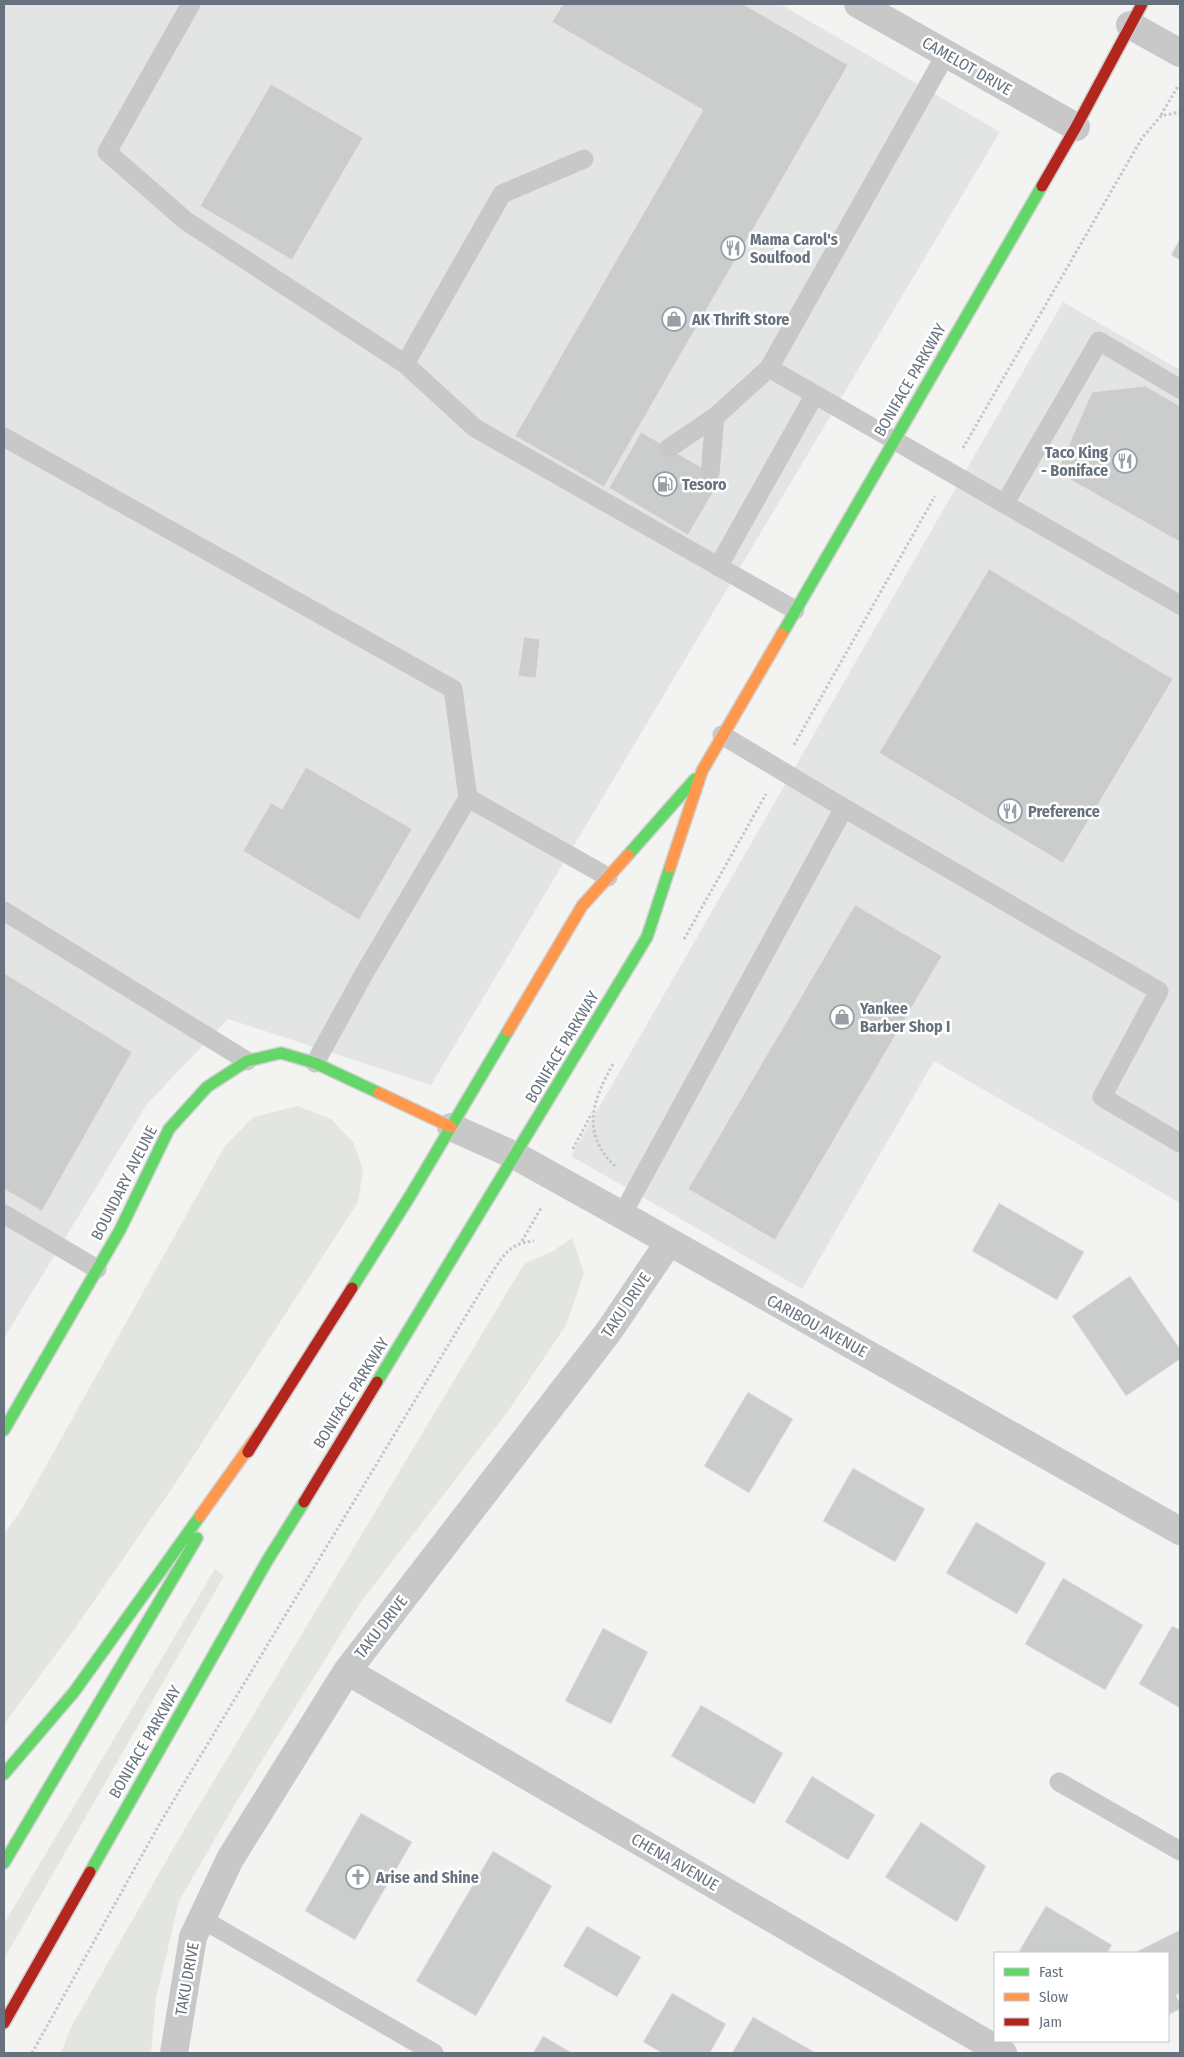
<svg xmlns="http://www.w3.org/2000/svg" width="1184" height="2057" viewBox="0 0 1184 2057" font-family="'Fira Sans Condensed',sans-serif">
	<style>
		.built { fill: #e3e4e4 }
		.green { fill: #e2e5e0 }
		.building { fill: #cbcccc; stroke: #e2e2e1 }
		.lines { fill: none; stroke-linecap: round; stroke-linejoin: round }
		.fast-casing { stroke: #cfcfcf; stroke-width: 14 }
		.slow-casing { stroke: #cfcfcf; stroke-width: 14 }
		.jam-casing { stroke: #cfcfcf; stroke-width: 14 }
		.path { stroke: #c5c6c6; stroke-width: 3; stroke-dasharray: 2.5 2.5; stroke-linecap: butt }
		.lane { stroke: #c8c8c9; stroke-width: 19 }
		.street { stroke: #c8c8c9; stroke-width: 28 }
		.fast { stroke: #63d668; stroke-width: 11 }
		.slow { stroke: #ff974d; stroke-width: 11 }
		.jam { stroke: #b3261e; stroke-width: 11 }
		.labels { text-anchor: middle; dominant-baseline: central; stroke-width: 5; stroke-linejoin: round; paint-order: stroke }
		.street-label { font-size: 16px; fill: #67727e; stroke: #fff }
		.poi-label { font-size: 16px; font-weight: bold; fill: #67727e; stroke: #fff; text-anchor: start }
	</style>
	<rect width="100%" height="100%" fill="#f3f3f1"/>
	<path class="built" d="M4,4H780L1000,132L431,1085L228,1019L147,1104L4,1338Z
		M1063,302L1180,370V1203L934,1061L802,1289L571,1156Z"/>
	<path class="green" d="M297,1106L331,1119L353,1142L363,1170L358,1202L179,1478L76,1627L4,1724V1534L20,1512L225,1146L253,1117Z
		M572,1238L584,1273L566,1325L509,1410L360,1603L238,1799L179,1901L156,1999L151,2053H61L70,2029L177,1842L524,1264L553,1251Z
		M215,1569L224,1576L4,1959V1924Z"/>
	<path class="building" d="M563,4H743L848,65L604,487L515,436L703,110L552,22Z
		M271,84L363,138L292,260L200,206Z
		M1180,239V260L1171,255Z
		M1145,386L1180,406V542L1057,472L1092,392Z
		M641,432L721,479L688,535L609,488Z
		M989,569L1173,679L1063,863L879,753Z
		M524,637L540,639L536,678L518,676Z
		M306,767L412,829L359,920L243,851L271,803L282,809Z
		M855,905L942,956L775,1240L688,1189Z
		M4,973L132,1052L42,1211L4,1189Z
		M999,1203L1084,1252L1057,1300L972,1251Z
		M1130,1276L1180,1349V1359L1126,1396L1072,1316Z
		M748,1392L793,1419L749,1493L704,1466Z
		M853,1468L925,1509L895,1562L823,1521Z
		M976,1522L1046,1563L1017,1614L946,1573Z
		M1063,1578L1143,1625L1105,1690L1025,1644Z
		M1172,1626L1180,1630V1708L1139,1684Z
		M603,1628L648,1652L611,1724L565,1701Z
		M701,1705L783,1753L754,1804L671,1756Z
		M812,1776L875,1815L848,1860L785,1822Z
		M361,1813L412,1842L355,1940L305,1911Z
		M921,1822L986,1866L957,1922L885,1877Z
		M493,1851L552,1886L476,2016L416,1981Z
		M1046,1906L1112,1945L1107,1953H1022L1019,1951Z
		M587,1926L641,1957L617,1997L563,1966Z
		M1180,1930V1993L1176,1995L1180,2004V2009L1168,2015V1953H1134Z
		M672,1993L726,2024L710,2053H662L643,2042Z
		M753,2017L816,2053H732Z
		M543,2036L572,2053H533Z"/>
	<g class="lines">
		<g class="fast-casing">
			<path id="fast" d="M782,634L1042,186
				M628,855L695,779
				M352,1288L410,1196L508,1031
				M377,1382L647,937L670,867
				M4,1430L120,1230L169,1129L207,1087L247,1061L281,1053L315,1063L379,1093
				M4,1774L74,1692L200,1516
				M4,1863L197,1538
				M90,1872L267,1561L304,1502"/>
		</g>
		<g class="slow-casing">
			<path id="slow" d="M670,867L702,771L782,634
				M508,1031L582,906L628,855
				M379,1093L451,1127
				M200,1516L260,1432"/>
		</g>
		<g class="jam-casing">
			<path id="jam" d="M1042,186L1076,127L1142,4
				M248,1452L352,1288
				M304,1502L377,1382
				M4,2023L90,1872"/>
		</g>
		<path class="path" d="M1161,115L1178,86
			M963,448L1142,138L1161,116L1180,112
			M794,745L935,496
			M684,939L766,794
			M613,1064C592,1101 581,1134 615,1166
			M573,1149L592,1113
			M522,1241L541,1208
			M32,2053L160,1823L493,1271C505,1253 511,1243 534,1241"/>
		<path class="lane" d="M191,4L107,152L186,221L405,364
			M946,54L769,368L1180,605
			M584,159L502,194L405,364L475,428L795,610
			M715,417L769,368
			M4,437L453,689L468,798L608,877
			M669,448L715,417L710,473
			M1005,503L1099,341L1180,389
			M718,567L815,394
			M722,735L844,808L1159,991L1102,1097L1180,1143
			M4,911L247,1061
			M315,1063L365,972L468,798
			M4,1214L97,1269
			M622,1215L844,808
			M1059,1782L1180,1851
			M202,1919L434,2053"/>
		<path class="street" d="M858,4L1076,127
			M1130,25L1180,53
			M451,1127L516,1156L622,1215L1180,1531
			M347,1671L1003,2053
			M174,2053L193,1937L230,1859L347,1671L609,1331L669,1242"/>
		<use href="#fast" class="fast"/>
		<use href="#slow" class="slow"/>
		<use href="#jam" class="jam"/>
	</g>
	<defs>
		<g id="restaurant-ring" transform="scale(1.25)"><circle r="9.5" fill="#fff" stroke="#989fa6" stroke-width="1.5"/><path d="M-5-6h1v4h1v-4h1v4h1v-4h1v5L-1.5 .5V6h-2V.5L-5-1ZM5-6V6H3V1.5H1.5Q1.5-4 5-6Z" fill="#989fa6"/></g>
		<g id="shop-ring" transform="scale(1.25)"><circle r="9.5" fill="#fff" stroke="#989fa6" stroke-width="1.5"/><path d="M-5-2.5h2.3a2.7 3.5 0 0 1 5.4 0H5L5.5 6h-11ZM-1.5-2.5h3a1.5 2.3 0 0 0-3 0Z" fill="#989fa6"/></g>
		<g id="fuel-ring" transform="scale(1.25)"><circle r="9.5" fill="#fff" stroke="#989fa6" stroke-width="1.5"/><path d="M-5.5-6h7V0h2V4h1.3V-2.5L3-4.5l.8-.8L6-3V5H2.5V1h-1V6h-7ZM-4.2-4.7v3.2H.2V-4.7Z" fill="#989fa6"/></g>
		<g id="church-ring" transform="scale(1.25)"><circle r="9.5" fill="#fff" stroke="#989fa6" stroke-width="1.5"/><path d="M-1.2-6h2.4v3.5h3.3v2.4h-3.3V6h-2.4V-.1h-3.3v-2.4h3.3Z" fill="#989fa6"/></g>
	</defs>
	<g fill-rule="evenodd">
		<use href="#restaurant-ring" x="733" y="248"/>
		<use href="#shop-ring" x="674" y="319"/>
		<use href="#restaurant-ring" x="1125" y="461"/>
		<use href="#fuel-ring" x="665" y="484"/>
		<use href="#restaurant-ring" x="1010" y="811"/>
		<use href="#shop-ring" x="842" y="1017"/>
		<use href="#church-ring" x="358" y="1877"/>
	</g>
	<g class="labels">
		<g class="street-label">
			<text transform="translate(967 66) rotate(30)">CAMELOT DRIVE</text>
			<text transform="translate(910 380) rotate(-60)">BONIFACE PARKWAY</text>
			<text transform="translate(562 1047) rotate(-59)">BONIFACE PARKWAY</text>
			<text transform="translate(124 1183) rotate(-63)">BOUNDARY AVEUNE</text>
			<text transform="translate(626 1305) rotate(-56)">TAKU DRIVE</text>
			<text transform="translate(817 1326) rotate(29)">CARIBOU AVENUE</text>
			<text transform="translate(351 1393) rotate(-58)">BONIFACE PARKWAY</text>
			<text transform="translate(381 1627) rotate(-52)">TAKU DRIVE</text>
			<text transform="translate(145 1742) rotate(-60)">BONIFACE PARKWAY</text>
			<text transform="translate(675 1862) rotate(30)">CHENA AVENUE</text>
			<text transform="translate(187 1979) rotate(-80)">TAKU DRIVE</text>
		</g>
		<g class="poi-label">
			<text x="750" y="239">Mama Carol's<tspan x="750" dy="18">Soulfood</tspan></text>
			<text x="692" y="319">AK Thrift Store</text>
			<text x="1108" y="452" text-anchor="end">Taco King<tspan x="1108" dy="18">- Boniface</tspan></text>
			<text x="682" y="484">Tesoro</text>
			<text x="1028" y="811">Preference</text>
			<text x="860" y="1008">Yankee<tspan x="860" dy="18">Barber Shop I</tspan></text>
			<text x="376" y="1877">Arise and Shine</text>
		</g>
	</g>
	<rect width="1184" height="2057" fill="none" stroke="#67727e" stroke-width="10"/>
	<rect x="994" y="1952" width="175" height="90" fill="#ffffff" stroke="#c2c7cb"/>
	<rect x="1004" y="1968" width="25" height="8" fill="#63d668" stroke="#c2c7cb"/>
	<text x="1039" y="1977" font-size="15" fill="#67727e">Fast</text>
	<rect x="1004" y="1993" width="25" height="8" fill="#ff974d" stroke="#c2c7cb"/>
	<text x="1039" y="2002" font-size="15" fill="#67727e">Slow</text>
	<rect x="1004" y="2018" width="25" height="8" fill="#b3261e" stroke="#c2c7cb"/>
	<text x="1039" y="2027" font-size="15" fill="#67727e">Jam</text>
</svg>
